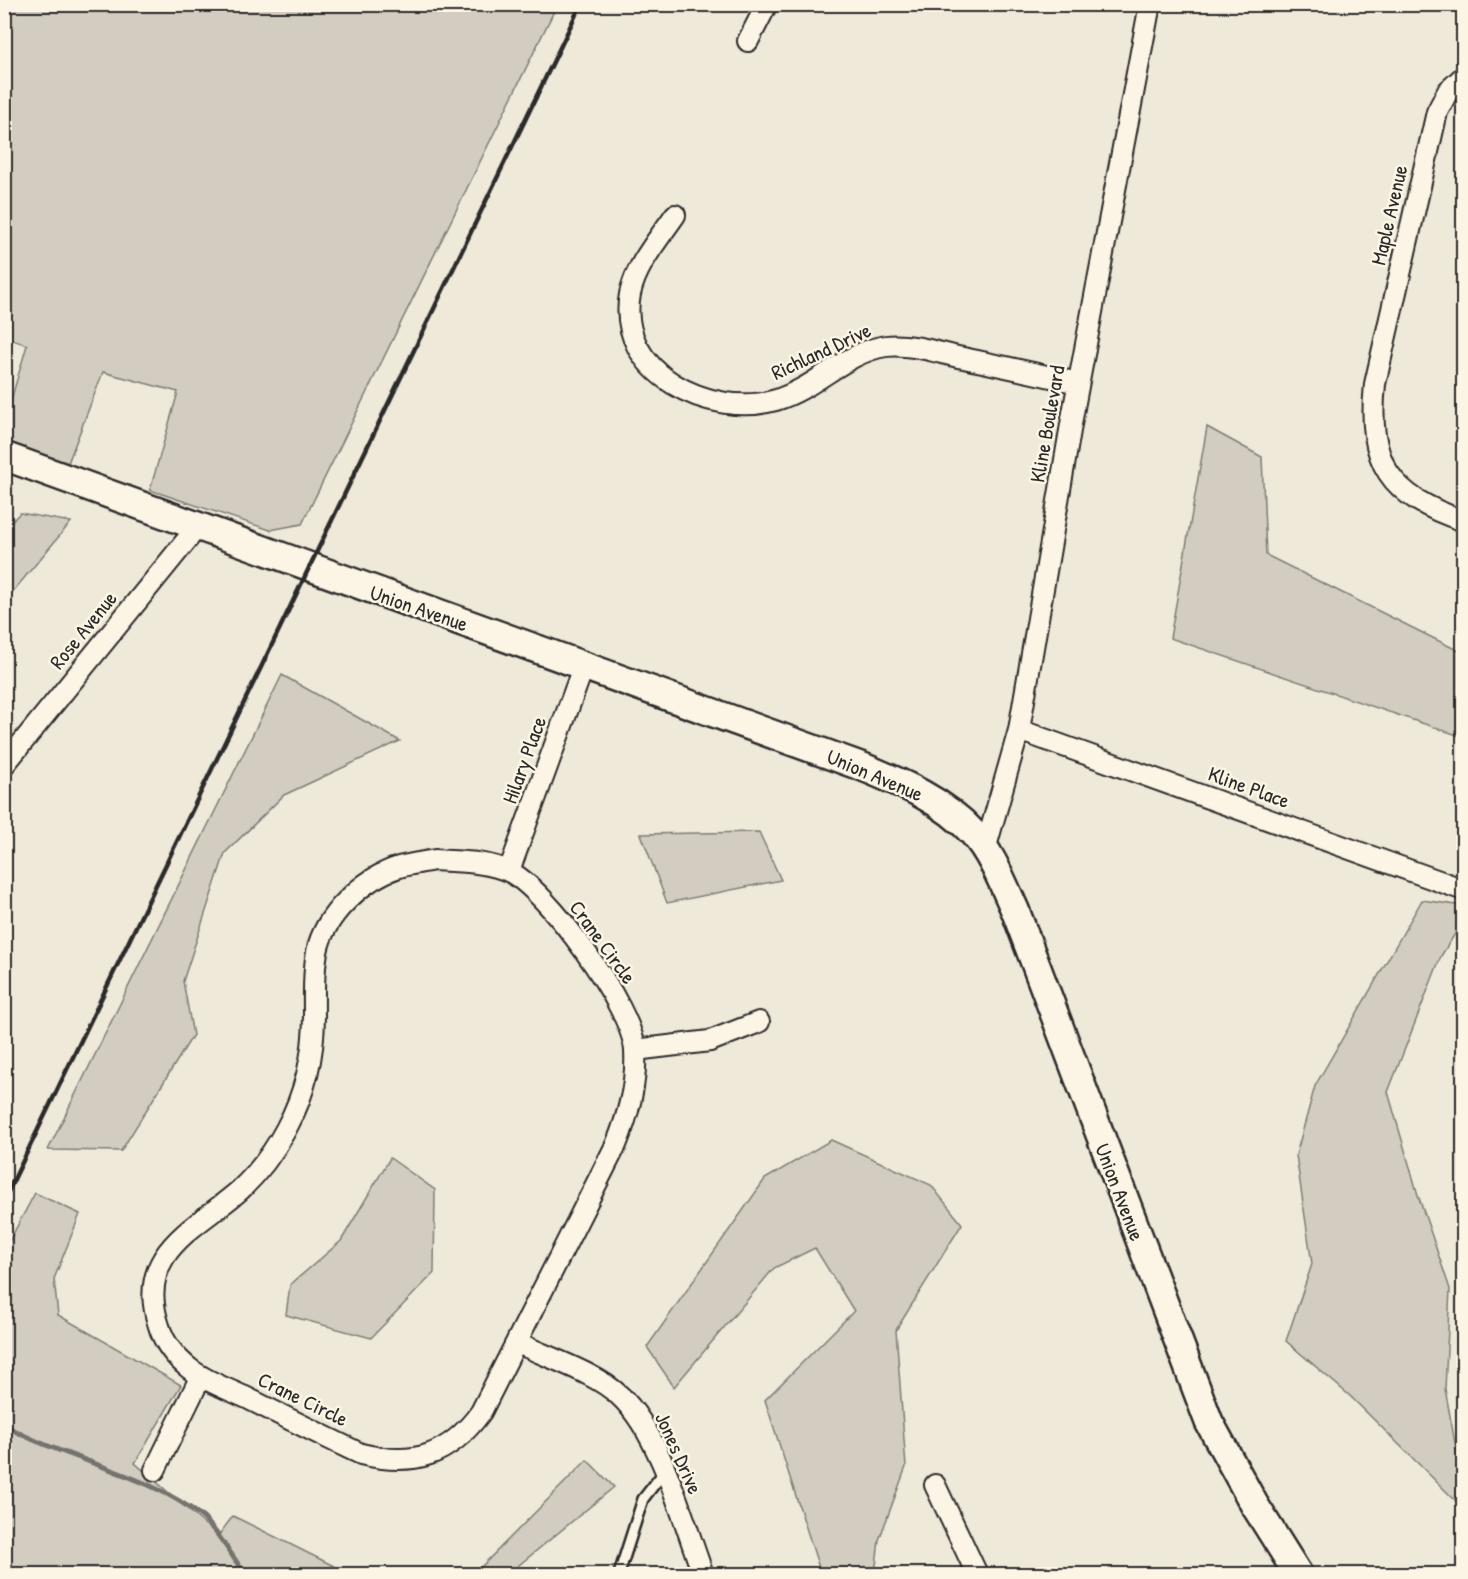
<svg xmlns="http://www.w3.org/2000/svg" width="1468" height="1579" viewBox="0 0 1468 1579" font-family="'Patrick Hand',sans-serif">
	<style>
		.green { fill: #d2cdc0; stroke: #7e7c76; stroke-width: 1.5 }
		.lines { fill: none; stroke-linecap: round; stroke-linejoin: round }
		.stream { stroke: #75736d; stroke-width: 5 }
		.lane-casing { stroke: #2b2b2b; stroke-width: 14 }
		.street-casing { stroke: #2b2b2b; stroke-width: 24 }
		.secondary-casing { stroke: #2b2b2b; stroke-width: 32 }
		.lane { stroke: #fcf5e5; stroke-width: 9 }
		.street { stroke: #fcf5e5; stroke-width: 20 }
		.secondary { stroke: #fcf5e5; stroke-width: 27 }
		.rail { stroke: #2b2b2b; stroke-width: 4.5 }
		.labels { text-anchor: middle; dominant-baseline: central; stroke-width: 5; stroke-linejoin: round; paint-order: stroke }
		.street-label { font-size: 21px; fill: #2b2b2b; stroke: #fcf5e5 }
	</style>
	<rect width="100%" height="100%" fill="#efe9da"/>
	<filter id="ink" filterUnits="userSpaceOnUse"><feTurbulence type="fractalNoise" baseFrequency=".0167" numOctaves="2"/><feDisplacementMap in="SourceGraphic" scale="12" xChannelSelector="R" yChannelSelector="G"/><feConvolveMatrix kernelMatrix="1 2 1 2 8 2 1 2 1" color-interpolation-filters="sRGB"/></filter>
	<g filter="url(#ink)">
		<path class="green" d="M5,5H557L302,524L270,530L150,490L178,392L103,372L68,463L5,443V421L27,345L5,337Z
			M1207,427L1262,457L1266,555L1463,653V737L1170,638Z
			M20,513L71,522L5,601V528Z
			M282,675L400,741L284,795L225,853L183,981L193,1035L121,1151L48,1150Z
			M759,832L781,880L667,903L641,834Z
			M1422,900L1463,906V921L1441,956L1388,1092L1418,1195L1450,1289L1445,1389L1463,1486V1508L1350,1396L1286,1341L1312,1264L1296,1155L1315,1086Z
			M831,1140L931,1185L962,1224L896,1330L906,1467L879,1540L875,1574H821L765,1400L854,1311L815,1248L774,1268L674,1387L647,1347L765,1179Z
			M390,1158L435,1190L434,1273L371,1338L286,1315L290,1285L341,1241Z
			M35,1193L80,1214L54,1279L58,1315L181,1385L135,1463L218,1536L233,1516L350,1574H5L4,1251Z
			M587,1460L614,1487L508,1574H464L479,1569Z"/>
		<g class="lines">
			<path class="stream" d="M4,1425C65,1460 147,1473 201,1516C216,1528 233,1558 245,1574"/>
			<g class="lane-casing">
				<path id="lane" d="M619,1574L643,1499L664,1472"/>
			</g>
			<g class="street-casing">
				<path id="street" d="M748,41L767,4
					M1464,76L1448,91L1437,112L1375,384C1367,463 1389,496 1464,521
					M675,215C658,240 636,265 630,294C615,373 711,419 776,400C816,388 845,352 886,346C909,343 936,352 958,357C998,365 1038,374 1078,383
					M1019,730L1464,890
					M4,765L199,525
					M985,850L1019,730L1073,413L1150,4
					M435,860C458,862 486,861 508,871C546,888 633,1008 635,1051C637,1084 628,1116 616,1145L481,1412C449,1456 414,1467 361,1454C323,1436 285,1417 247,1398C228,1389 207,1382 190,1369C176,1358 164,1343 159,1326C134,1252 196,1229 240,1190C259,1172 274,1152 286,1129C305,1094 314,1055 314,1015C314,994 313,973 317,952C324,915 364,878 399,867C411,864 423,862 435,860Z
					M509,871L584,665
					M635,1050L710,1041L759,1022
					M518,1343C549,1358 596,1373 620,1396C660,1433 684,1523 703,1574
					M155,1470L201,1376
					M935,1485L977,1574"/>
			</g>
			<g class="secondary-casing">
				<path id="secondary" d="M4,456L863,767C902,783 944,801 973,833C992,854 1003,884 1015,910L1209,1422L1254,1504L1298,1574"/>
			</g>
			<use href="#lane" class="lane"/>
			<use href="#street" class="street"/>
			<use href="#secondary" class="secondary"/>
			<path class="rail" d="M4,1200L581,4"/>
		</g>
	</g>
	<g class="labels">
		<g class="street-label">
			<text transform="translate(1389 215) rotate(-77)">Maple Avenue</text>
			<text transform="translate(821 351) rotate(-25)">Richland Drive</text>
			<text transform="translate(1047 424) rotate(-80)">Kline Boulevard</text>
			<text transform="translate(419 608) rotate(19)">Union Avenue</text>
			<text transform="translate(83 630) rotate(-51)">Rose Avenue</text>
			<text transform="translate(524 760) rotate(-70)">Hilary Place</text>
			<text transform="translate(875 775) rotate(23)">Union Avenue</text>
			<text transform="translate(1249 787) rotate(20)">Kline Place</text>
			<text transform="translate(603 942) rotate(54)">Crane Circle</text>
			<text transform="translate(1120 1192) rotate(69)">Union Avenue</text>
			<text transform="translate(303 1399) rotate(26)">Crane Circle</text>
			<text transform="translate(679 1453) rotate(66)">Jones Drive</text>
		</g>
	</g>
	<rect width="1468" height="1579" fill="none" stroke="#fcf5e5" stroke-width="24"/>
	<rect x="12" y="12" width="1444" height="1555" fill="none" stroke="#2b2b2b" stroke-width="2" filter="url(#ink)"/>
</svg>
